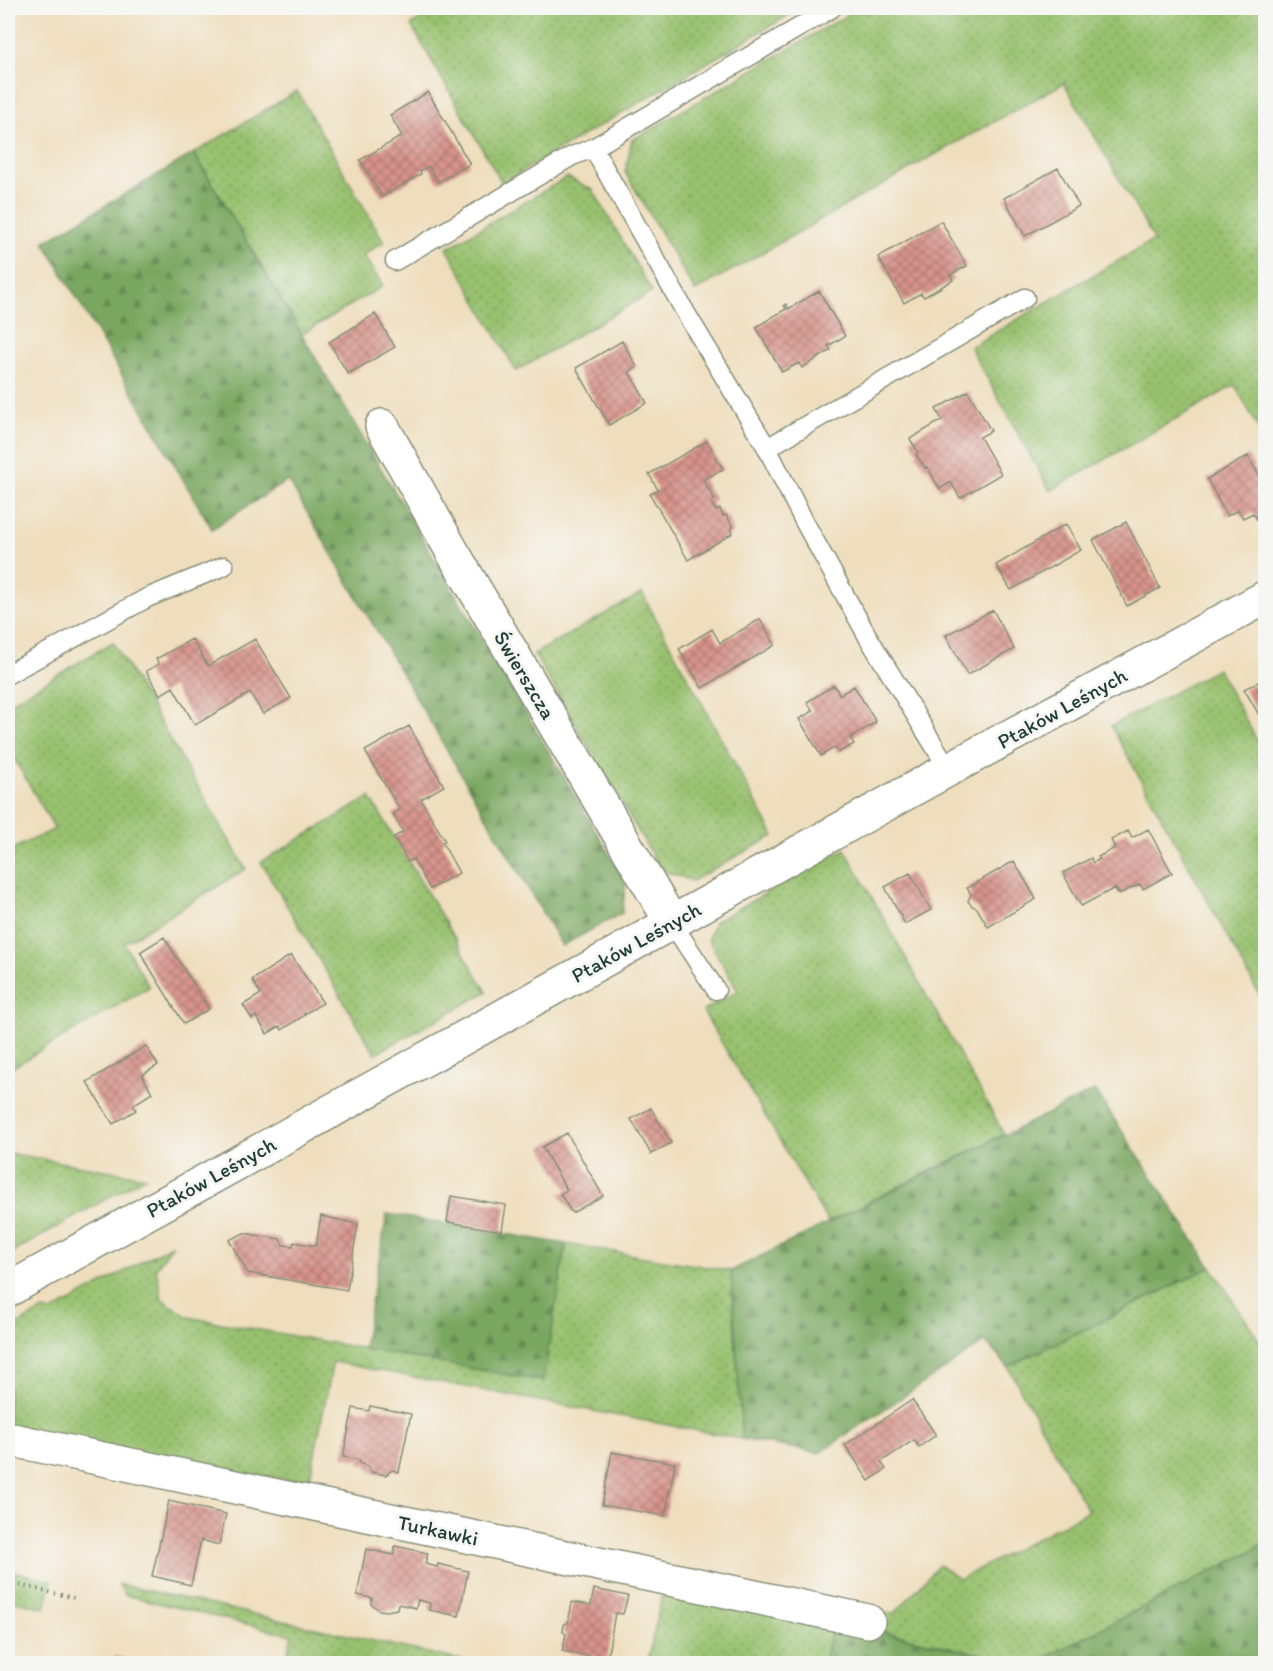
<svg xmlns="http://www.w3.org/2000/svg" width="1273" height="1671" viewBox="0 0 1273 1671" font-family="Itim,sans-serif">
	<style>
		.grass { fill: url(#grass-dots); stroke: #5c7f51; stroke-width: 1.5 }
		.forest { fill: url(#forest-firs); stroke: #4c724a; stroke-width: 1.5 }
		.building { fill: url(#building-cross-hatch) }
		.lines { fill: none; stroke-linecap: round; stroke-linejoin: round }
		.lane-casing { stroke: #878e78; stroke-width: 21 }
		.street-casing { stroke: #878e78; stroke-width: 36 }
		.path { stroke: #878e78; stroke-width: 4; stroke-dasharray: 1.5 4.5; stroke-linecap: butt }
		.lane { stroke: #fff; stroke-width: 18 }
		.street { stroke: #fff; stroke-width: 33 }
		.labels { text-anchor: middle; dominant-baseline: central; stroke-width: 6; stroke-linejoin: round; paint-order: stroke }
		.street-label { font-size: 21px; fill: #1f3d34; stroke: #f6f6f2 }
	</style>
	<defs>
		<pattern id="grass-dots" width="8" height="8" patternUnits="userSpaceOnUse" patternTransform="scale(1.5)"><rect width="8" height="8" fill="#98c16e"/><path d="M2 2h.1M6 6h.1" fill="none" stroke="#7b9e5b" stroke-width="1.8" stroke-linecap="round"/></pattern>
		<pattern id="forest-firs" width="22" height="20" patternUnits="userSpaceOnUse" patternTransform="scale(1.5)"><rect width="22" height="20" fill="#7aa761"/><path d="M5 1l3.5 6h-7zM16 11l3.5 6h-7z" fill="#638951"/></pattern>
		<pattern id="building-cross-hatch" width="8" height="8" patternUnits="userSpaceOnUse" patternTransform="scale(1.5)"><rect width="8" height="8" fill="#d7938b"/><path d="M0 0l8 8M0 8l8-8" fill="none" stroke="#ae7972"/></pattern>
	</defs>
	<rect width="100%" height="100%" fill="#f6f6f2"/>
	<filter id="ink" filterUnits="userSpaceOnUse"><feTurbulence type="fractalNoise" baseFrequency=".0167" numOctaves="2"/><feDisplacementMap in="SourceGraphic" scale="12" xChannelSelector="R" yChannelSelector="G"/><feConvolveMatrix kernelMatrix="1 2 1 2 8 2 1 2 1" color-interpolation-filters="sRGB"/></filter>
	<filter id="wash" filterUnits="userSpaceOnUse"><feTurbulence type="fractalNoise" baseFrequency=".008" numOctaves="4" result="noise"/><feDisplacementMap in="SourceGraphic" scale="24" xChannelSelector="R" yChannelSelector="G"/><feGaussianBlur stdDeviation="1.35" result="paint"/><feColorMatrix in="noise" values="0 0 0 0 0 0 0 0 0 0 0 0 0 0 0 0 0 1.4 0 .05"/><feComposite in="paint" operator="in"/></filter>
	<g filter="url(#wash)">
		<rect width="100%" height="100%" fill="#efdebd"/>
		<path class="grass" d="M441,8H801L502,183L411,25Z
			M859,8H862L867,14L877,8H1265V441L1235,385L1050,491L970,347L1154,240L1064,83L943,150L695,291L625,172L632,140Z
			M297,91L384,242L363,255L383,286L302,334L194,153Z
			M567,177L593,190L652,292L516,371L447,248Z
			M642,593L774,836L692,881L661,870L534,654Z
			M113,642L246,869L124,943L149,987L8,1070V851L55,829L8,748V704Z
			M1218,669L1265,755L1264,1003L1111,726Z
			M370,797L487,992L375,1054L261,862Z
			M845,849L1004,1134L828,1222L703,1011L738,991L708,939L714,922Z
			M8,1153L145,1177L8,1255Z
			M173,1244L156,1268L162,1299L188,1317L542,1381L566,1244L731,1271L742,1439L333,1362L309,1483L278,1478L276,1483L8,1427V1330L43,1310L52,1312Z
			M1211,1267L1265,1349V1544L1035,1663H1018L880,1631L883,1616L889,1612L894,1614L939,1565L960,1579L1088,1511L1008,1367Z
			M8,1570L52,1581L45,1608L8,1599Z
			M118,1584L473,1663H285L292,1635L125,1595Z
			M664,1586L833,1621L824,1663L647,1664Z"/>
		<path class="forest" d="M194,153L626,882L622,913L562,946L288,480L212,529L44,242Z
			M1095,1090L1211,1267L1008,1367L985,1342L819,1453L742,1439L731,1271Z
			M387,1214L566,1244L543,1381L363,1349Z
			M1265,1544V1663H1035Z
			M833,1621L1018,1663L824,1664Z"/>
		<g id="blocks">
			<path class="building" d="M428,92L470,164L438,182L429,166L420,171L421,174L382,197L360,160L402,136L390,115Z
				M1058,168L1079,206L1025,236L1004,198Z
				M941,221L967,266L950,275L953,280L938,289L924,297L921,293L904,303L878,257Z
				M819,291L845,336L828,346L831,350L802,368L799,363L782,372L756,327L786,309L784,305L786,304L788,309Z
				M375,314L395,347L348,374L329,342Z
				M622,341L637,367L629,372L647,403L609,425L576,368Z
				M968,391L991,431L980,437L1001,474L960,498L951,482L940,489L927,467L925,468L916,454L918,452L910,439L942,420L936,409Z
				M707,441L723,469L703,480L715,500L711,502L716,511L720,509L723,516L726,515L733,527L731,528L733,533L688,560L650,494L658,490L649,474Z
				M1248,456L1266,488V534L1253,513L1243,518L1238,510L1227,516L1207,479Z
				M1126,522L1160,588L1127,606L1093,540Z
				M1066,524L1081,550L1011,590L996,565Z
				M993,610L1014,649L967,675L946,635Z
				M760,619L775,645L702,688L679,649L712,629L720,643Z
				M192,639L208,666L255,639L291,698L263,714L250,693L195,725L173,687L160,695L146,671L159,664L156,659Z
				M1266,678V727L1244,689Z
				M834,685L840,695L854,686L876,722L850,738L854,744L838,753L835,747L821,756L799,719L813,711L807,702Z
				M409,726L444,786L421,799L445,841L442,842L459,873L430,889L413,859L408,862L394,837L403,832L393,814L400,810L365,751Z
				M1148,829L1172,873L1143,889L1140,884L1119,894L1115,888L1081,906L1063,873L1091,858L1093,863L1100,859L1098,857L1115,848L1111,840L1128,831L1132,838Z
				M1014,861L1036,899L988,927L977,908L972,906L968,901L971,894L967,888Z
				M910,873L931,910L905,924L885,887Z
				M164,937L209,1009L184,1024L140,952Z
				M291,955L323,1003L304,1014L305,1015L282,1030L280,1026L267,1034L256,1016L252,1019L243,1005L261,994L252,980Z
				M146,1046L158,1065L142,1075L152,1093L133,1105L136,1110L113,1124L87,1082Z
				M651,1108L671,1143L651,1154L631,1119Z
				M567,1133L603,1196L572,1213L560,1194L567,1190L542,1147Z
				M451,1196L506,1205L502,1231L447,1222Z
				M321,1216L358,1224L347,1290L248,1273L229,1240L244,1233L280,1239L283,1245L293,1246L294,1242L316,1246Z
				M912,1400L936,1435L919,1447L914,1440L881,1462L886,1469L869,1481L845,1445Z
				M370,1406L411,1414L399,1472L392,1470L386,1475L371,1472L368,1466L359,1463L360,1460L343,1457L353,1408L369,1411Z
				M612,1452L675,1463L665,1516L602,1505Z
				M169,1501L226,1514L219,1545L201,1540L191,1585L152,1576Z
				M395,1546L428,1553L425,1564L437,1567L438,1564L468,1571L459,1616L429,1610L430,1603L418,1600L416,1608L398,1604L397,1609L387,1611L379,1610L371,1604L372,1598L357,1595L366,1549L394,1555Z
				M594,1589L628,1596L623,1614L615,1613L607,1660L562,1651L566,1634L563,1632L564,1624L568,1623L572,1602L591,1605Z
				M115,1656L142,1663V1664H114Z"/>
		</g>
	</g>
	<g filter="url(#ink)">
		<use href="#blocks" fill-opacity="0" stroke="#878e78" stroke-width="1.5"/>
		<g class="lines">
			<g class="lane-casing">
				<path id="lane" d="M593,148L687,315L767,448L805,523L868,637L949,770
					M395,261L572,156L593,148L832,8
					M767,448L1025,298
					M8,674L147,598L224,566
					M672,923L716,990"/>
			</g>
			<g class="street-casing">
				<path id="street" d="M382,426L452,551L672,923
					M8,1290L933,778L1266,597
					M8,1439L868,1621"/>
			</g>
			<path class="path" d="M8,1582L78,1599"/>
			<use href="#lane" class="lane"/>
			<use href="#street" class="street"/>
		</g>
	</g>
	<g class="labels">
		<g class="street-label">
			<text transform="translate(525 675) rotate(59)">Świerszcza</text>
			<text transform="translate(1062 708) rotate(-29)">Ptaków Leśnych</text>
			<text transform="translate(636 942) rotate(-29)">Ptaków Leśnych</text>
			<text transform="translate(211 1177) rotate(-29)">Ptaków Leśnych</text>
			<text transform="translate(438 1530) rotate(12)">Turkawki</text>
		</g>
	</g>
	<rect width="1273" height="1671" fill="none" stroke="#f6f6f2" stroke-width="30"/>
</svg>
